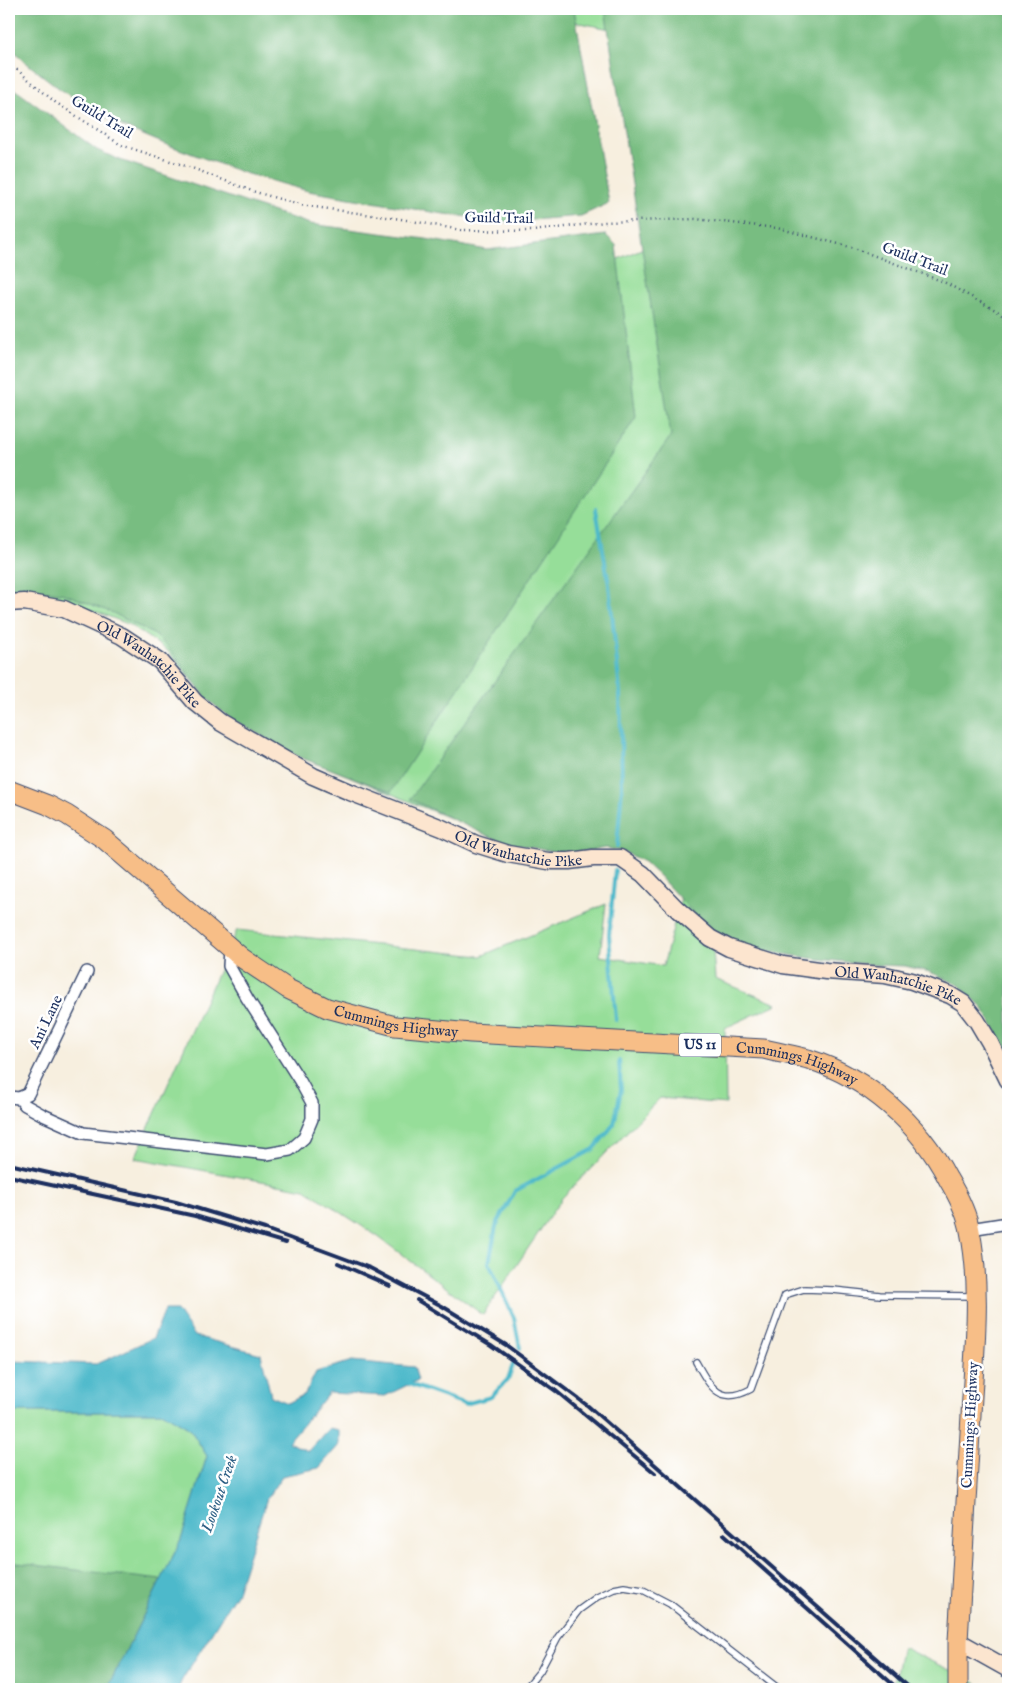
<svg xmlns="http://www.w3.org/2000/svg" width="1017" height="1698" viewBox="0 0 1017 1698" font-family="'IM FELL English',serif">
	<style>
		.green { fill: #96de99; stroke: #58867c }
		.forest { fill: #78bd81; stroke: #4a7670 }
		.water { fill: #4eb9cb; stroke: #347494 }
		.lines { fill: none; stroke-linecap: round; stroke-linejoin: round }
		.stream { stroke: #4eb9cb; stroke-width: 4 }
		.lane-casing { stroke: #3c4c71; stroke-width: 8 }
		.street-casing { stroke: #3c4c71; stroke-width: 14 }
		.secondary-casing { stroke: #3c4c71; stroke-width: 19 }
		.primary-casing { stroke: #3c4c71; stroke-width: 21 }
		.path { stroke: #3c4c71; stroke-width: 2.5; stroke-dasharray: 1 4; stroke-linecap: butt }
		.lane { stroke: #fff; stroke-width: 5.5 }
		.street { stroke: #fff; stroke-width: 11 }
		.secondary { stroke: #fce5cf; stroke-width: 16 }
		.primary { stroke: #f7be87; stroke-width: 19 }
		.rail { stroke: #1b2f5e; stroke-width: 4 }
		.labels { text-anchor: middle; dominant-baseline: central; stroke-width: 5; stroke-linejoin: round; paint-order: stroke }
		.shield { fill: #fff; stroke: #5f6d8e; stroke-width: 1 }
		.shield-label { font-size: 14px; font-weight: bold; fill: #1b2f5e }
		.street-label { font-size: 15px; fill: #1b2f5e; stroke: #fff }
		.water-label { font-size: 16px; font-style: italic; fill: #2d5f84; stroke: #fff }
	</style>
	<rect width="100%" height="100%" fill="#fff"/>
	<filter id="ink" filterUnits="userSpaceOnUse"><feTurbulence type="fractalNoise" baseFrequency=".02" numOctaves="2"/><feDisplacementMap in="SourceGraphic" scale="10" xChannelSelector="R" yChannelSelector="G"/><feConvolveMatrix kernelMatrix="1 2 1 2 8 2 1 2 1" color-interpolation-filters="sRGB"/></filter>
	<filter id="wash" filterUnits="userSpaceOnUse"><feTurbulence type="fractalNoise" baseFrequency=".0096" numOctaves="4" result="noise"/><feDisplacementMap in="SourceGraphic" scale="20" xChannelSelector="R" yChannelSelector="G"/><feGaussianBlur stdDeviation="1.12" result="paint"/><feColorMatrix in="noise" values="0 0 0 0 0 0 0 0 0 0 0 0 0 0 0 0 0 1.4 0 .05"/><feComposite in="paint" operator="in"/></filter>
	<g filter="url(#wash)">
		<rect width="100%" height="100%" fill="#f7efdf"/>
		<path class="green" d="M513,9H626L629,33Z
			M665,239L715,979L777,1004L725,1028L726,1104L660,1098L562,1198L483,1315L377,1236L305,1189L135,1158L237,930L481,956L606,904L600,956L663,966L682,894L626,843L505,840L442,815L305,758L223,711L198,688L167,650L128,624L84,607L39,595L9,594V303L606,264Z
			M9,1412H162L190,1429L207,1456L181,1540L107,1689H9Z
			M902,1647L988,1689H892Z"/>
		<path class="forest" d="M9,9H574L609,203L581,216L507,222L437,213L308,191L244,173L160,142L117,124L60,89L29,65L9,47Z
			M605,9H1008V1052L982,1007L959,985L930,972L905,966L875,965L809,958L747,948L720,936L697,917L659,876L644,862L626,853L607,848L564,854L509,843L488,836L410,799L671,436Z
			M9,85L97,150L120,160L310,224L426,239L487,250L606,235L616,245L636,417L391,792L299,757L230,718L206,698L172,652L155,635L113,613L65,594L34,589L9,587Z
			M9,1562L161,1580L107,1689H9Z"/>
		<path class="water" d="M165,1310H177L195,1336L261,1354L271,1396L288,1403L305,1394L316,1372L352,1361L414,1367L418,1380L385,1396L329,1393L288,1442L308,1451L329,1428L339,1430V1445L319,1468L282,1476L267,1498L237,1592L182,1680L178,1689H107L181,1540L207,1456L190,1429L162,1412H9V1361L97,1364L153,1338Z"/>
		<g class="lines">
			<path class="stream" d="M596,509L609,585L620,692L622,787L617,846
				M615,870L609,935L616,1020
				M520,1348L514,1318L489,1263L496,1226L515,1191L594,1149L614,1124L621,1090L619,1061
				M409,1380V1384L465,1404L491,1397L508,1379L514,1362"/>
		</g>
	</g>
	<g filter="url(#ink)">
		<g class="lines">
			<g class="lane-casing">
				<path id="lane" d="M696,1362C710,1387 720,1406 751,1389L785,1295L804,1289L833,1290L880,1295L973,1296
					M525,1689L540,1671L558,1637L579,1610L597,1597L614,1589L624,1587L643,1590L670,1604L779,1689"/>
			</g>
			<g class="street-casing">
				<path id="street" d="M9,1097L19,1098L28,1094L87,972
					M19,1098L25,1105L43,1115L83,1133L267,1154L290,1150L304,1138L312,1119V1103L300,1081L247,998L229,966L230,948
					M970,1229L1008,1223"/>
			</g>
			<g class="secondary-casing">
				<g id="secondary">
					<path id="s1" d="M9,603L24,602L64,609L122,636L160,661L195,702L220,722L313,776L350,792L442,828L476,844L508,854L548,861H569L593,858H620L643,874L677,909L710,938L729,948L783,965L826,971L885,975L912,981L950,995L963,1003L977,1021L990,1043L1008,1080"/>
					<path d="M958,1641L1008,1669"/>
				</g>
			</g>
			<g class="primary-casing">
				<g id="primary">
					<path id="s2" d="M9,790L48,805L67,815L104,839L242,958L288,989L327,1008L395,1026L471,1033L764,1049C779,1053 794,1055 808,1059C868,1078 919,1123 948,1179C957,1194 967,1213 970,1231C982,1291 974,1354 971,1415C967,1490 962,1565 958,1641V1689"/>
				</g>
			</g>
			<path class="path" d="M9,63L55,102L121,145L192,168L252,191L300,205L401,219L461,230L533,231L605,222L695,219L777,228L854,248L944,282L1008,317"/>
			<use href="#lane" class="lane"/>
			<use href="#street" class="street"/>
			<use href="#secondary" class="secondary"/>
			<use href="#primary" class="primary"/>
			<path class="rail" d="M9,1164L176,1202L265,1229L370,1268L442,1306L506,1345L588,1406L911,1689
				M9,1176L195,1216L286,1243
				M338,1263L390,1286
				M417,1300L491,1345L556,1391L655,1473
				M724,1534L898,1689"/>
		</g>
	</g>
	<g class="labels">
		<rect class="shield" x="679" y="1033.5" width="42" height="23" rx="4"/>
		<g class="shield-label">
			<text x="700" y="1045">US 11</text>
		</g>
		<g class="street-label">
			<text transform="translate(102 117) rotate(31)">Guild Trail</text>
			<text transform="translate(499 218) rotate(1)">Guild Trail</text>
			<text transform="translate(915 259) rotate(21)">Guild Trail</text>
			<text stroke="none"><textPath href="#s1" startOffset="158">Old Wauhatchie Pike</textPath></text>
			<text stroke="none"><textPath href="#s1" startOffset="578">Old Wauhatchie Pike</textPath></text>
			<text stroke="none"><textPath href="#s1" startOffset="998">Old Wauhatchie Pike</textPath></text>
			<text stroke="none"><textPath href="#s2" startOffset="459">Cummings Highway</textPath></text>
			<text transform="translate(46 1022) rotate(-64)">Ani Lane</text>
			<text stroke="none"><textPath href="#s2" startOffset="864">Cummings Highway</textPath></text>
			<text transform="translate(970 1425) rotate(-87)">Cummings Highway</text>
		</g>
		<g class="water-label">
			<text transform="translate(220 1494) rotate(-71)">Lookout Creek</text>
		</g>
	</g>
	<rect width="1017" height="1698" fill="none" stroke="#fff" stroke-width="30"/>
</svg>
